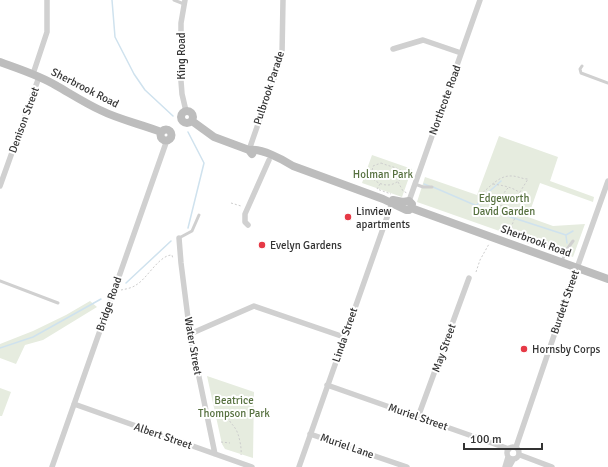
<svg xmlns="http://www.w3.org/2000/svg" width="608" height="467" viewBox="0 0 608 467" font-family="Signika,sans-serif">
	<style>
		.green { fill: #e6ecdf }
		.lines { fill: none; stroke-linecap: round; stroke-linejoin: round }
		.stream { stroke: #cfe2ee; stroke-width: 1.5 }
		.path { stroke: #cdcdcd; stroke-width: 1; stroke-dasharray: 2 2; stroke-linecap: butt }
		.service { stroke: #d0d0d0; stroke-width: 3 }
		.minor { stroke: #d0d0d0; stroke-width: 5.5 }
		.secondary { stroke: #bdbdbd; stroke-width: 8 }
		.poi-dot { fill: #e63946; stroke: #fff; stroke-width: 1.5 }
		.labels { text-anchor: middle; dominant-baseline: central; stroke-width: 4; stroke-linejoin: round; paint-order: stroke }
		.street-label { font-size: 11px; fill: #333; stroke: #fff }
		.park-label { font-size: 11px; fill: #56703f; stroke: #fff }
		.poi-label { font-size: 11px; fill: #333; stroke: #fff; text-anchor: start }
	</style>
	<rect width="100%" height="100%" fill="#fff"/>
	<path class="green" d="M499,136L558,157L550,181L594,197L593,202L540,183L528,217L553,226L585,224L573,257L417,202L425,177L477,195Z
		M372,155L412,169L402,197L362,183Z
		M90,301L97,307L43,340L25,345L16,364L0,358V344L33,331L66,315Z
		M207,376L254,392L253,458L225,449L222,444Z
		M0,388L11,392L2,416H0Z"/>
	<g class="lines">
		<path class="stream" d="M112,0L115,37L134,74L145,90L173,116
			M188,132L204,163L188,228
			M424,184L429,186
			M433,187L477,206L566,235L573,231
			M477,205L482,198L501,181
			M566,236L567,243
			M126,283L171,241
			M0,348L33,337L101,299"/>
		<path class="path" d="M381,163C388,166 396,167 402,171L403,177C400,179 398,182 395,183C387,188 375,183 371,176L373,166Z
			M403,177H410
			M398,182L403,191L407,193
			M380,184L377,189L391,194
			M493,184C506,186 518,188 526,199C522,207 507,226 513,233C517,238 525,240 529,244
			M480,195C490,187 499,175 512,176C517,176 522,179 528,179L520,192
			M478,198L491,205L507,206L516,214
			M231,203L241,206
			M501,204C501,198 503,193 508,188
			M476,272L480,260L489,244
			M121,290C126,289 132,288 136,285C147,279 159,255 172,255L173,259
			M214,416L218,415L230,419
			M229,417C229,423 232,423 235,428C239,433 242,449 241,455
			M221,442L230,443"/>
		<path class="service" d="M174,0L184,4
			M582,66L580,69L581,73L608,83
			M415,184L423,187H432
			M179,238L192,231L199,215
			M556,248L563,250L565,252L562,262
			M565,252L573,241
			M0,281L58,303"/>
		<path class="minor" d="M185,0L181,23V81L182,94L186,111
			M393,49L423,40L461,53
			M33,74L47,32V0
			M249,150L282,55L283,0
			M0,186L39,77
			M409,201L480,0
			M248,225L245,222V214L269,160
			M179,238L181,263L190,334L215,454
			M190,334L254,306L344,337
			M327,385L509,449
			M74,404L252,467
			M418,417L469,278
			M310,434L407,467
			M507 453a6 6 0 1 1 12 0a6 6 0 1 1-12 0Z
			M516,447L577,268L608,181
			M520,455L552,467
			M52,467L167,140
			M299,467L392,203
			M505,467L508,457
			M509,467L513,460"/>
		<path class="secondary" d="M0,62C19,69 39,75 57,86C71,94 85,103 100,110C120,120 141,124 161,132
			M181 117a6 6 0 1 1 12 0a6 6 0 1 1-12 0Z
			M192,121L214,137L249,150L252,154
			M160.5 135a5.5 5.5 0 1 1 11 0a5.5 5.5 0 1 1-11 0Z
			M249,150C261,148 282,159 293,166L383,199L406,210H409L411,208L608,279
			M393,200L403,202L409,201L412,204L411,208"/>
	</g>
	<g class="poi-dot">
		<circle cx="348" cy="217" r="4"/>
		<circle cx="262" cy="245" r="4"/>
		<circle cx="524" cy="349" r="4"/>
	</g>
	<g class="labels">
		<g class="street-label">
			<text transform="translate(181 56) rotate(-90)">King Road</text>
			<text transform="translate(85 88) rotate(27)">Sherbrook Road</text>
			<text transform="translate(269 88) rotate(-72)">Pulbrook Parade</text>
			<text transform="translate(445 100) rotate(-70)">Northcote Road</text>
			<text transform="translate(24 120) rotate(-70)">Denison Street</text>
			<text transform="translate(536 241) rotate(20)">Sherbrook Road</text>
			<text transform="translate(565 302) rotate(-71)">Burdett Street</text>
			<text transform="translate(109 304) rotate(-71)">Bridge Road</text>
			<text transform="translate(345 335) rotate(-71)">Linda Street</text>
			<text transform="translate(193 346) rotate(80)">Water Street</text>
			<text transform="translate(444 348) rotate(-70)">May Street</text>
			<text transform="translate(418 417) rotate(19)">Muriel Street</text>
			<text transform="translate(163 436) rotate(19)">Albert Street</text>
			<text transform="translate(347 446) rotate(19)">Muriel Lane</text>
		</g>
		<g class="park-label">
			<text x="383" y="174">Holman Park</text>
			<text x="504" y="198">Edgeworth<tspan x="504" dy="13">David Garden</tspan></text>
			<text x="234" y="400">Beatrice<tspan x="234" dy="13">Thompson Park</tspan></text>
		</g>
		<g class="poi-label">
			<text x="356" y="211">Linview<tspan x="356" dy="13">apartments</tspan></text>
			<text x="270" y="245">Evelyn Gardens</text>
			<text x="532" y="349">Hornsby Corps</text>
		</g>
	</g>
	<path d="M464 443v6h78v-6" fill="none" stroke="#333333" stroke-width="2"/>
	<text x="470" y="443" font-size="12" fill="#333333" stroke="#ffffff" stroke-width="3" paint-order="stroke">100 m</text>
</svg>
